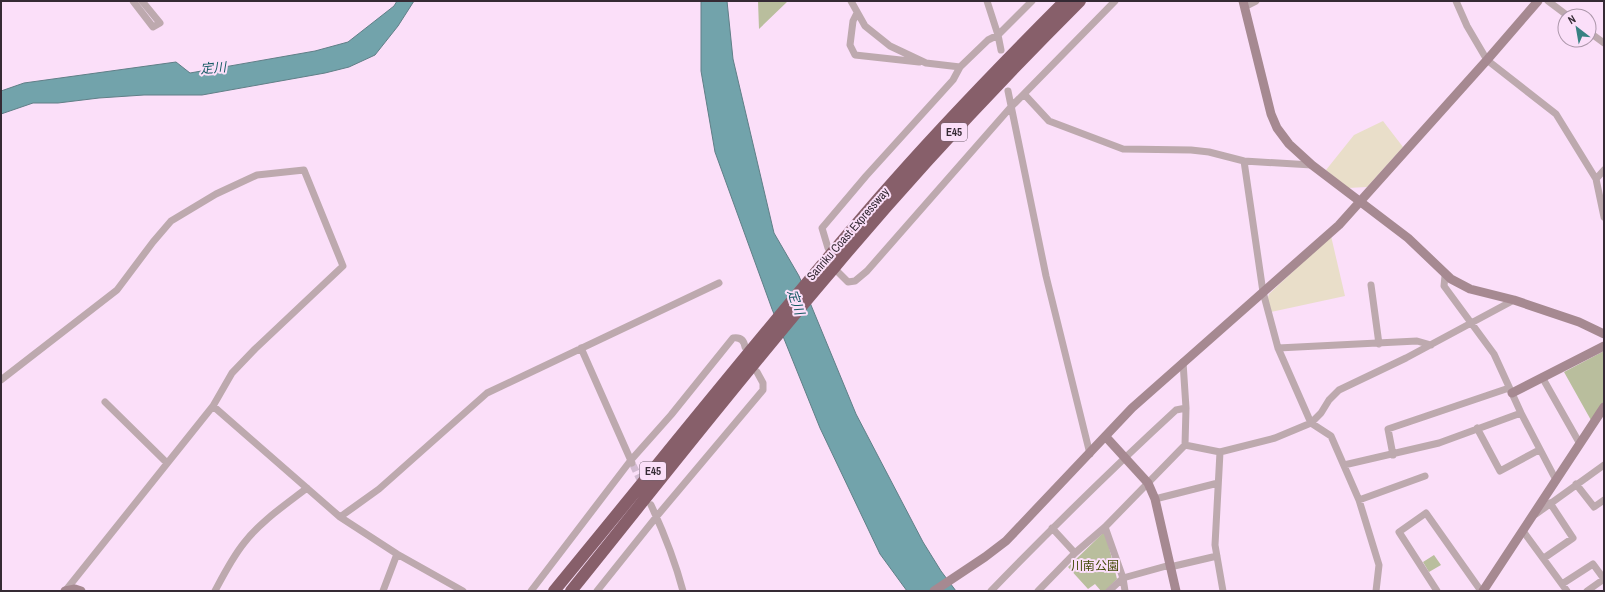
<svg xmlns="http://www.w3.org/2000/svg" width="1605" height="592" viewBox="0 0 1605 592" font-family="'Archivo Narrow','Noto Sans JP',sans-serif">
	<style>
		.commercial { fill: #e9dec9 }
		.green { fill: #b9be9d }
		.water { fill: #72a3ab; stroke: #607f87 }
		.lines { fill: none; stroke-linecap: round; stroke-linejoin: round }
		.street-tunnel { stroke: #d3bbd2; stroke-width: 7; stroke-dasharray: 7 3.5; stroke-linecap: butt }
		.street { stroke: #bda9ae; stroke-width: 7 }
		.secondary { stroke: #a68991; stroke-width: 9 }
		.highway { stroke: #875f6a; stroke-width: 12 }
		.labels { text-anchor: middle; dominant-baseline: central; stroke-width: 4; stroke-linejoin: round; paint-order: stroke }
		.shield { fill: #fbdff9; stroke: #70606f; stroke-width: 1 }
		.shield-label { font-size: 11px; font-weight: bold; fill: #352a34 }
		.street-label { font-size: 12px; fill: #352a34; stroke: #fbdff9 }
		.park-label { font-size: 12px; fill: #444a08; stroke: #fbdff9 }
		.water-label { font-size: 13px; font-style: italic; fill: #175b65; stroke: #fbdff9 }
	</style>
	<rect width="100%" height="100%" fill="#fbdff9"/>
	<path class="commercial" d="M1383,121L1403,147L1367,187L1348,188L1326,170L1354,135Z
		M1331,236L1345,296L1271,312L1267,300L1269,294Z"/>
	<path class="green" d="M758,1H788L759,29Z
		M1604,351V403L1592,422L1564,372Z
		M1105,531L1117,579L1105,591H1101L1095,584L1088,589L1068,567Z
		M1434,555L1441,565L1429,572L1423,562Z"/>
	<path class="water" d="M397,1H414L398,26L375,55L349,67L325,73L202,95H144L99,98L58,103H33L1,114V91L24,83L176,62L190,73L315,51L348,42L394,6Z
		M701,1H727L733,59L774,233L799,276L856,414L923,542L941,571L956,591H907L880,554L820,428L772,309L715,152L701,71Z"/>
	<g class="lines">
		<path class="street-tunnel" d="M633,465L643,486"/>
		<path class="street" d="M133,1L153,27L160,23L142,1
			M851,1L865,26L890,46L926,63L960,67
			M987,1L998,35L1001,50
			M1456,1L1467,26L1487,60L1556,114L1596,179L1604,217
			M1548,1L1568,16
			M1246,6L1256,1
			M857,13L853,21L850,45L855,55L919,62
			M1589,32L1604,43
			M1008,91L1046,276L1090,454
			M1024,94L1049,121L1123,149L1191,150L1209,152L1244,161L1312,165
			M1244,161L1263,292L1278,348L1311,423L1331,436L1359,500L1379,565L1376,591
			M1596,179L1604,170
			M828,248L822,228L866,176L953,80L960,67L988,40L998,35L1032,1
			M837,271L848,282L855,281L867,271L1010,108L1115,1
			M1445,276L1444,286L1494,354L1521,413L1556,480
			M1371,285L1379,344
			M581,348L632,463
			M1278,348L1417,341L1431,345
			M1542,377L1580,444
			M1,380L117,290L153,242L171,221L216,194L257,175L304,170L343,266L255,349L232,373L213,406L66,590
			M105,402L167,463
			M213,406L340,517L397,554L463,591
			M1477,428L1500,471L1539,450
			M1185,445L1220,452L1275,438L1311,423L1321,413L1329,400L1339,390L1406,358L1514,300
			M1220,452L1215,545L1223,591
			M1393,455L1388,429L1509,388
			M1344,465L1439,443L1521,413
			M1576,484L1594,507L1604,500
			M1155,499L1218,483
			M1359,500L1425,476
			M651,505C664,533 675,561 683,591
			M1536,514L1604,465
			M340,517L379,489L487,393L719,283
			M1105,527L1123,578L1125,591
			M1052,528L1075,553
			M1523,531L1567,591
			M1544,558L1573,538L1550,503
			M1170,567L1217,556
			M1562,584L1593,564L1604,579L1587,591
			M215,591C224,574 232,558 244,543C261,521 285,505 307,488
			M383,591L397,554
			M531,591L631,460L671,415L733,338C740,337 744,340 745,347
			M597,591L657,516L763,390V383L757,372
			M991,591C1051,529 1112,469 1176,410L1186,408
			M1038,591L1075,553L1105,527L1185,445L1186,408L1183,362
			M1109,591L1123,578L1170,565
			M1437,591L1399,532L1426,513L1481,591"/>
		<path class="secondary" d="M1243,1L1271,114L1277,128L1289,144L1312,165L1408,238L1451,279L1470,289L1514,300L1579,322L1604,334
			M1512,393L1604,346
			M1106,437L1148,483L1155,499L1176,591
			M65,591L75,589L81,591
			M934,591L985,557L1006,541L1132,408L1339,225L1487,60L1538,1
			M1483,591L1604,407"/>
		<path class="highway" d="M554,591C662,460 768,326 879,198C938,130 1001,65 1065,1
			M571,591C658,483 743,374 833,269C911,176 994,87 1080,1"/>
	</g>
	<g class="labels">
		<g class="shield">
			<rect x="941" y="123" width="26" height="18" rx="3"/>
			<rect x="640" y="462" width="26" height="18" rx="3"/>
		</g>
		<g class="shield-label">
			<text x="954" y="132">E45</text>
			<text x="653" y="471">E45</text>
		</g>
		<g class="street-label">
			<text transform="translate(848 234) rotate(-49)">Sanriku Coast Expressway</text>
		</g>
		<g class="park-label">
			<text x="1095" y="566">川南公園</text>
		</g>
		<g class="water-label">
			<text transform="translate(213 68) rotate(-5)">定川</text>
			<text transform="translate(796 302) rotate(71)">定川</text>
		</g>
	</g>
	<rect width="1605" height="592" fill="none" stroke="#352a34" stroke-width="4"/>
	<g transform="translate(1577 28) rotate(329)"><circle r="19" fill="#fbdff9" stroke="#ac97aa"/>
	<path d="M0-3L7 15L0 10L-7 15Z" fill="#388182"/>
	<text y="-6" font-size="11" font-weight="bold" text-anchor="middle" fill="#352a34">N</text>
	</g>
</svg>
